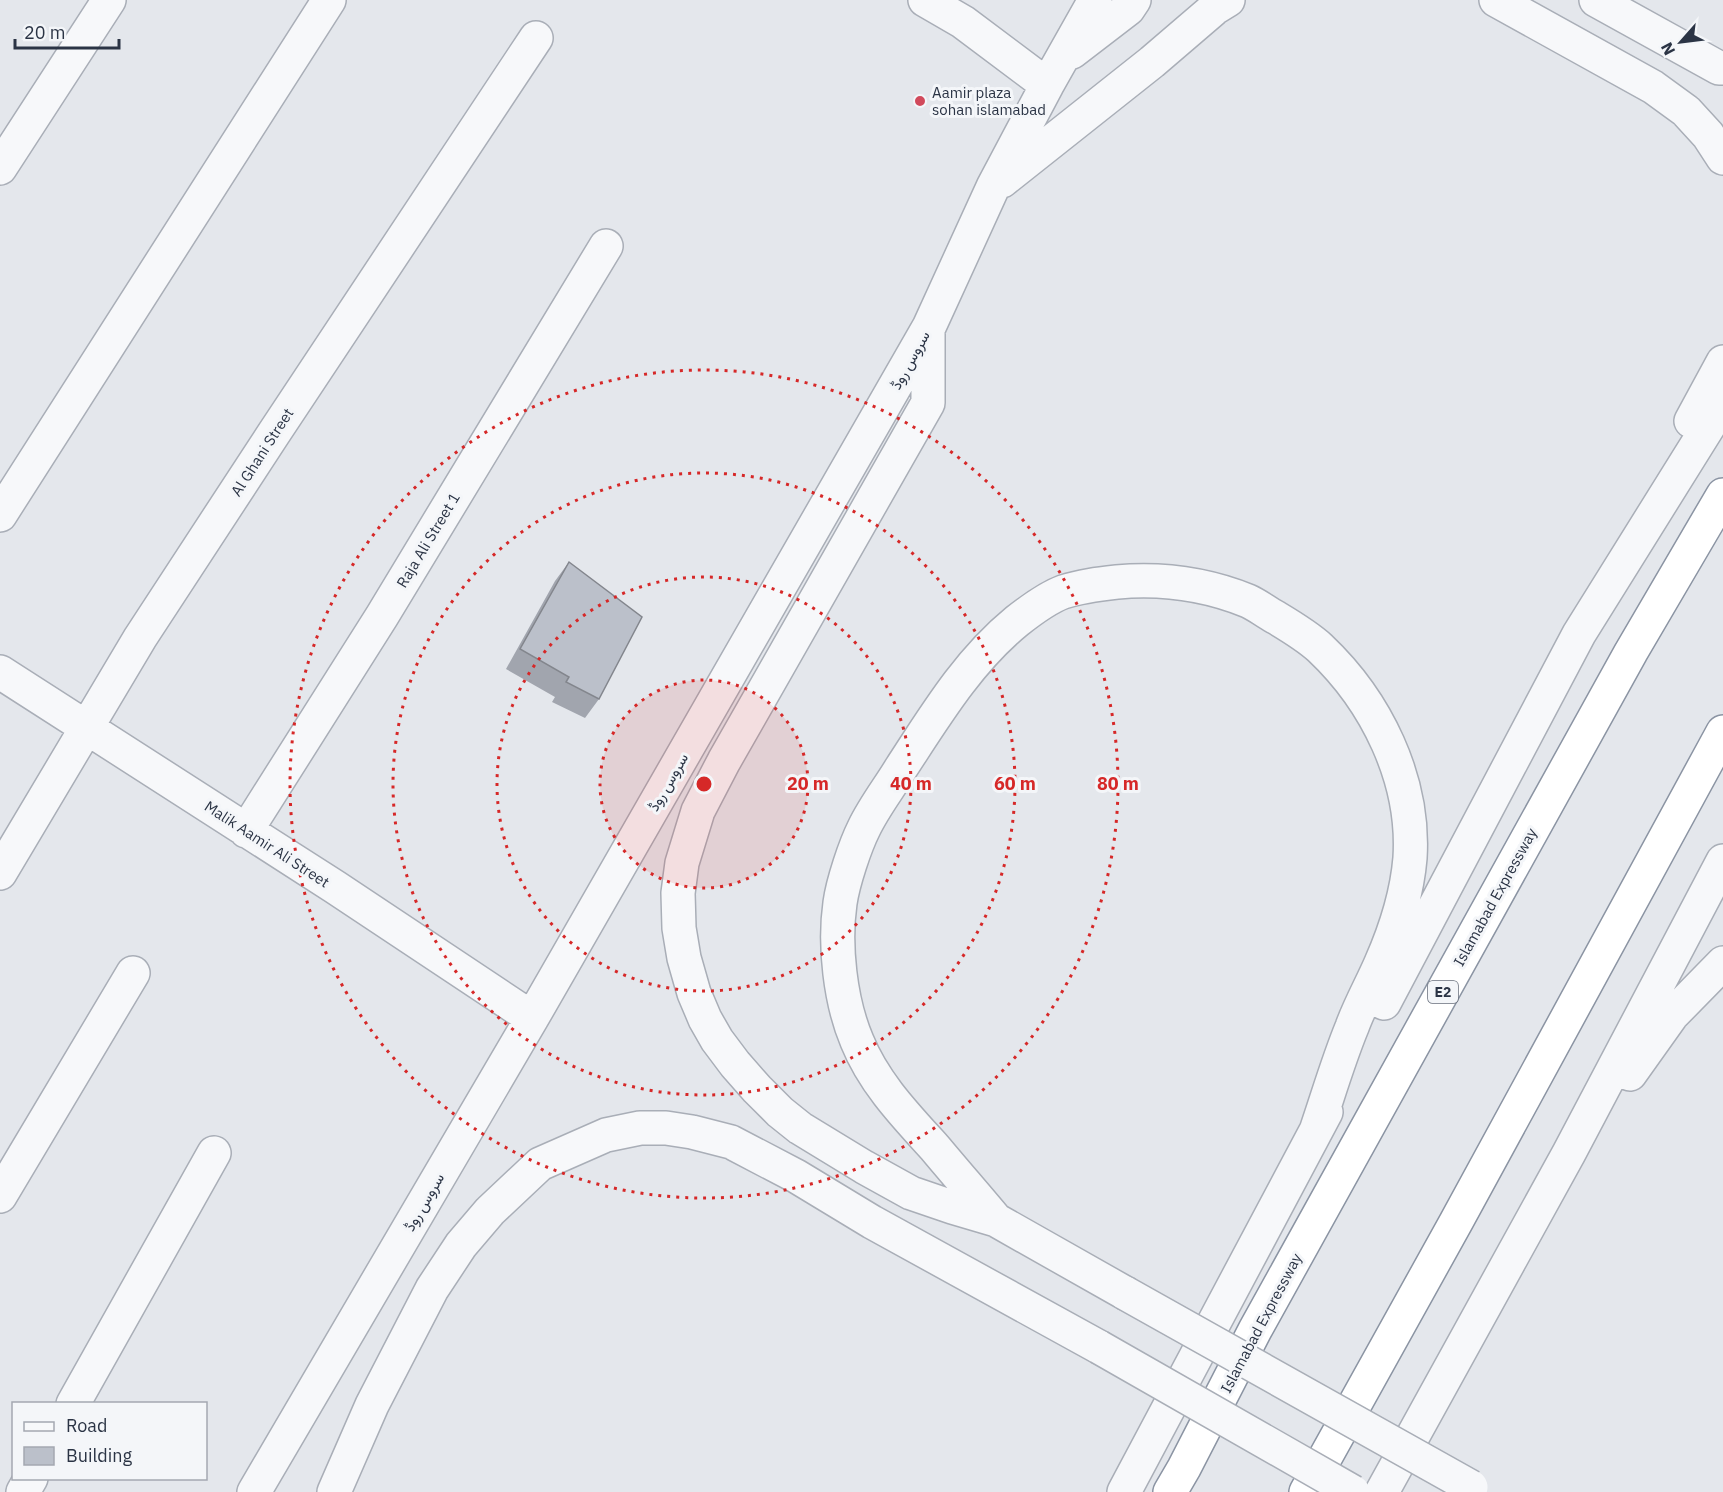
<svg xmlns="http://www.w3.org/2000/svg" width="1723" height="1492" viewBox="0 0 1723 1492" font-family="'IBM Plex Sans',Vazirmatn,sans-serif">
	<style>
		.lines { fill: none; stroke-linecap: round; stroke-linejoin: round }
		.minor-casing { stroke: #a9aeb7; stroke-width: 36 }
		.highway-casing { stroke: #8b94a3; stroke-width: 36 }
		.minor { stroke: #f7f8fa; stroke-width: 33 }
		.highway { stroke: #fff; stroke-width: 33 }
		.minor-bridge-casing { stroke: #a9aeb7; stroke-width: 36; stroke-linecap: butt }
		.minor-bridge { stroke: #f7f8fa; stroke-width: 33 }
		.wall { fill: #a1a5ae }
		.building { fill: #bbc0ca; stroke: #83868d; stroke-width: 1.5 }
		.ring { fill: none; stroke: #d62828; stroke-width: 3; stroke-dasharray: 3 6 }
		.poi-dot { fill: #d1495b; stroke: #f4f6f9; stroke-width: 2 }
		.labels { text-anchor: middle; dominant-baseline: central; stroke-width: 6; stroke-linejoin: round; paint-order: stroke }
		.shield { fill: #f4f6f9; stroke: #676e7b; stroke-width: 1.5 }
		.shield-label { font-size: 14px; font-weight: bold; fill: #2b3445 }
		.poi-label { font-size: 15px; fill: #2b3445; stroke: #f4f6f9; text-anchor: start }
		.street-label { font-size: 15px; fill: #2b3445; stroke: #f4f6f9 }
		.centre { fill: #d62828; stroke: #f4f6f9; stroke-width: 3 }
		.ring-label { font-size: 18px; text-anchor: middle; font-weight: bold; fill: #d62828; stroke: #f4f6f9; stroke-width: 6; stroke-linejoin: round; paint-order: stroke }
	</style>
	<rect width="100%" height="100%" fill="#e4e7ec"/>
	<g class="lines">
		<g class="minor-casing">
			<path id="minor" d="M925,0L963,22L1047,85
				M1496,0L1653,87L1686,111L1708,135L1723,158
				M1596,0L1719,68H1723
				M1072,52L1128,9L1134,0
				M0,168L109,0
				M1002,181L1152,62L1215,8L1228,0
				M928,332V403L724,761L698,811L682,863L678,893L679,928L684,958L694,993L705,1019L717,1040L735,1064L757,1089L780,1112L800,1128L864,1167L911,1193L952,1207L996,1220L1125,1293
				M1691,421L1723,362
				M0,515L329,0
				M0,672L335,887L532,1018
				M246,831L382,616L606,246
				M0,873L140,638L274,433L536,38
				M1384,1003L1579,634L1723,403
				M1630,1074L1672,1015L1723,963
				M0,1196L133,973
				M996,1220C976,1196 955,1172 935,1148C905,1115 874,1083 857,1041C840,1001 834,945 840,903C843,882 855,846 864,828C874,807 889,788 901,768C935,716 968,661 1017,621C1031,610 1047,598 1063,592C1081,586 1099,584 1117,582C1162,578 1206,584 1248,601C1257,605 1266,612 1275,617C1290,626 1307,636 1320,648C1376,701 1415,779 1410,858C1407,894 1396,929 1381,963C1372,984 1360,1005 1352,1027C1338,1061 1328,1096 1316,1131
				M73,1404L214,1153
				M23,1492L31,1478
				M254,1492L532,1018L898,381L929,327L993,187L1047,85L1095,0
				M334,1492L372,1405L432,1289L461,1245L490,1211L540,1164L606,1135L640,1128H666L692,1132L731,1142L796,1176L872,1222L1099,1347
				M1124,1492L1326,1112
				M1382,1492L1569,1153L1723,861"/>
		</g>
		<g class="highway-casing">
			<path id="highway" d="M1170,1492L1184,1468L1255,1330L1631,652L1723,495
				M1306,1492L1456,1222L1723,732"/>
		</g>
		<use href="#minor" class="minor"/>
		<use href="#highway" class="highway"/>
		<g class="minor-bridge-casing">
			<path id="minor-bridge" d="M1125,1293L1471,1487
				M1099,1347L1353,1492"/>
		</g>
		<use href="#minor-bridge" class="minor-bridge"/>
	</g>
	<path class="wall" d="M569,562L599,699L585,718L552,702L555,697L506,669L555,581Z"/>
	<path class="building" d="M569,562L642,617L599,699L566,682L569,677L520,649Z"/>
	<circle cx="704" cy="784" r="104" fill="#d62828" fill-opacity=".12"/>
	<g class="ring">
		<circle cx="704" cy="784" r="104"/>
		<circle cx="704" cy="784" r="207"/>
		<circle cx="704" cy="784" r="311"/>
		<circle cx="704" cy="784" r="414"/>
	</g>
	<circle class="poi-dot" cx="920" cy="101" r="6"/>
	<g class="labels">
		<rect class="shield" x="1428" y="981" width="30" height="22" rx="4.5"/>
		<g class="shield-label">
			<text x="1443" y="992">E2</text>
		</g>
		<g class="poi-label">
			<text x="932" y="92">Aamir plaza<tspan x="932" dy="17">sohan islamabad</tspan></text>
		</g>
		<g class="street-label">
			<text transform="translate(910 360) rotate(-61)">سروس روڈ</text>
			<text transform="translate(262 452) rotate(-57)">Al Ghani Street</text>
			<text transform="translate(428 540) rotate(-59)">Raja Ali Street 1</text>
			<text transform="translate(668 782) rotate(-60)">سروس روڈ</text>
			<text transform="translate(267 844) rotate(33)">Malik Aamir Ali Street</text>
			<text transform="translate(1495 897) rotate(-61)">Islamabad Expressway</text>
			<text transform="translate(424 1202) rotate(-60)">سروس روڈ</text>
			<text transform="translate(1261 1323) rotate(-62)">Islamabad Expressway</text>
		</g>
	</g>
	<circle cx="704" cy="784" r="9" class="centre"/>
	<g class="ring-label">
		<text x="808" y="790">20 m</text>
		<text x="911" y="790">40 m</text>
		<text x="1015" y="790">60 m</text>
		<text x="1118" y="790">80 m</text>
	</g>
	<rect x="12" y="1402" width="195" height="78" fill="#f4f6f9" stroke="#a4a8b1" stroke-width="1.5"/>
	<rect x="24" y="1422" width="30" height="9" fill="#f7f8fa" stroke="#a4a8b1" stroke-width="1.5"/>
	<text x="66" y="1432" font-size="18" fill="#2b3445">Road</text>
	<rect x="24" y="1447" width="30" height="18" fill="#bbc0ca" stroke="#a4a8b1" stroke-width="1.5"/>
	<text x="66" y="1462" font-size="18" fill="#2b3445">Building</text>
	<g transform="translate(1681 42) rotate(242)" stroke="#f4f6f9" stroke-width="4.5" paint-order="stroke">
	<path d="M0-4.5L10 22L0 15L-10 22Z" fill="#2b3445"/>
	<text y="-9" font-size="16" font-weight="bold" text-anchor="middle" fill="#2b3445">N</text>
	</g>
	<path d="M15 39v9h104v-9" fill="none" stroke="#2b3445" stroke-width="3"/>
	<text x="24" y="39" font-size="18" fill="#2b3445" stroke="#f4f6f9" stroke-width="4.5" paint-order="stroke">20 m</text>
</svg>
